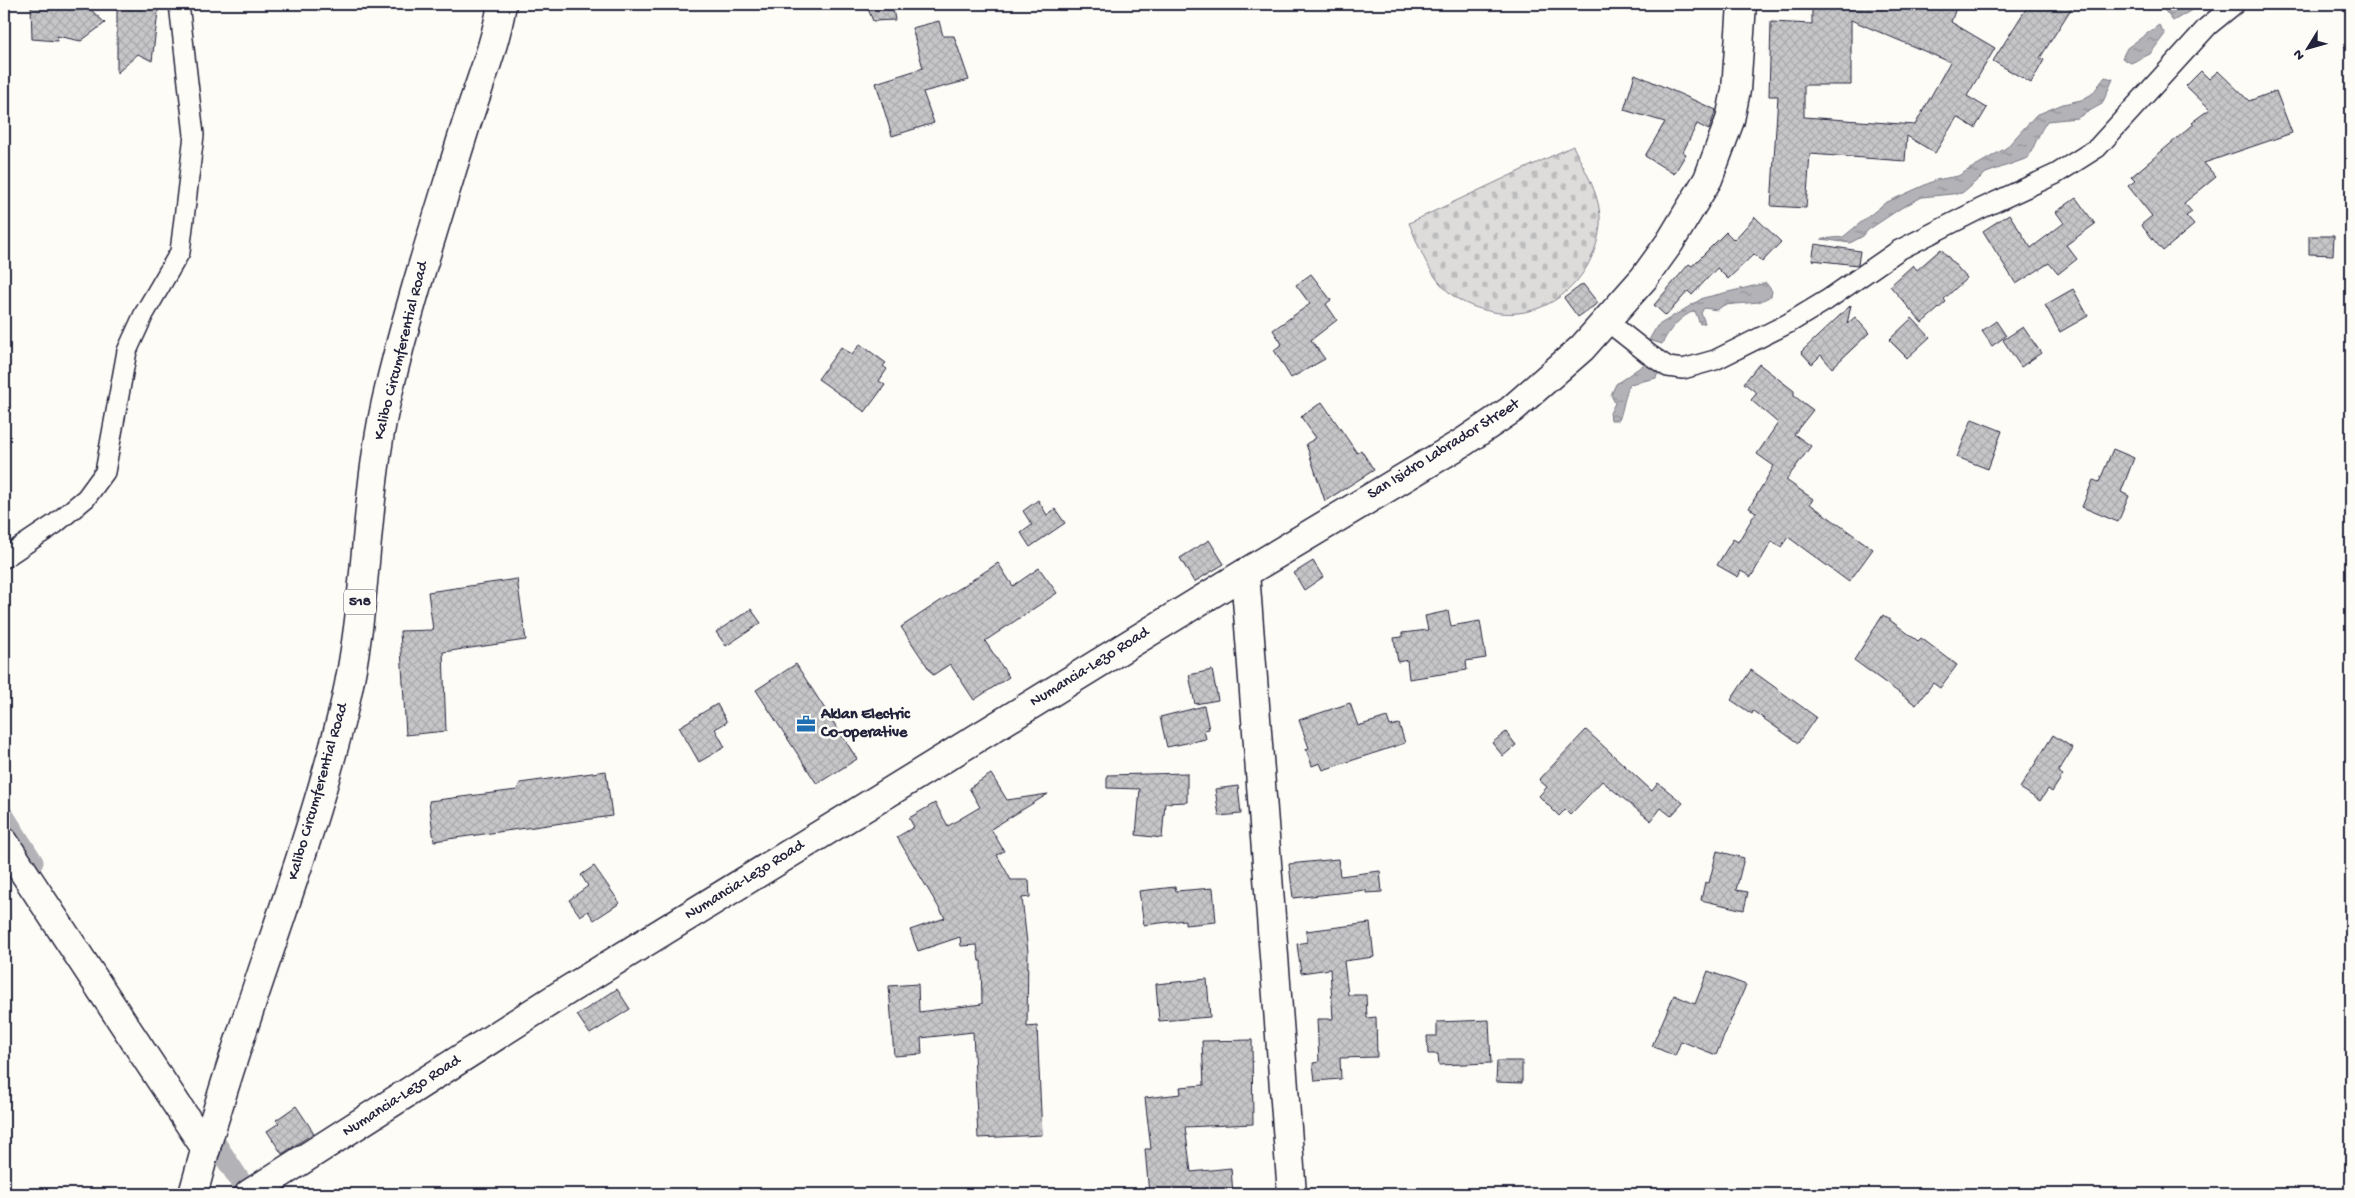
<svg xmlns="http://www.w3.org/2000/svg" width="2355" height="1198" viewBox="0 0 2355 1198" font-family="'Gochi Hand',sans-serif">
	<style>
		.cemetery { fill: url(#cemetery-stones); stroke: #807f8b }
		.water { fill: url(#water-ripples); stroke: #787885 }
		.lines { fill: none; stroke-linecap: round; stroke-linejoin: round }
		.canal { stroke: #b2b2b7; stroke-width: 21 }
		.building { fill: url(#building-cross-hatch); stroke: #22223b; fill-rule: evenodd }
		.street-casing { stroke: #22223b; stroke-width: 22 }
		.secondary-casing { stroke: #22223b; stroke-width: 31 }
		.primary-casing { stroke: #22223b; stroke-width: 31 }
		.street { stroke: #fdfcf7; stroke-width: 19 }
		.secondary { stroke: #fdfcf7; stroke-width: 28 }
		.primary { stroke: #fdfcf7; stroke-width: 28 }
		.labels { text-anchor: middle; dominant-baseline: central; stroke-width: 5; stroke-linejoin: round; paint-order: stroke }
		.shield { fill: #fdfcf7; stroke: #646373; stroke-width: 1 }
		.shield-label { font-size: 15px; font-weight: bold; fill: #22223b }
		.street-label { font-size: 16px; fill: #22223b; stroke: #fdfcf7 }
		.poi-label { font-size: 16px; font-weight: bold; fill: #22223b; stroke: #fdfcf7; text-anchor: start }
	</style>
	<defs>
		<pattern id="cemetery-stones" width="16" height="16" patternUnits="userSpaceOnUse" patternTransform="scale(1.25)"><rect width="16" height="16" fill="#dddcdb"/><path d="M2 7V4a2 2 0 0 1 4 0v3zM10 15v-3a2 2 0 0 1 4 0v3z" fill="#bdbcbd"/></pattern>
		<pattern id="water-ripples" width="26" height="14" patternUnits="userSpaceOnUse" patternTransform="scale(1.25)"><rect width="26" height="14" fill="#b2b2b7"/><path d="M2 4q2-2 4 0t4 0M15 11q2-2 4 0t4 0" fill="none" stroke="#909096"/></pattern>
		<pattern id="building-cross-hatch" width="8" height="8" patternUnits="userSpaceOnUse" patternTransform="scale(1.25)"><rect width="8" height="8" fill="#c6c6c8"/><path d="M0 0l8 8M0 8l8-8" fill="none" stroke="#aaaaad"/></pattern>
	</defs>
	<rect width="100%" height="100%" fill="#fdfcf7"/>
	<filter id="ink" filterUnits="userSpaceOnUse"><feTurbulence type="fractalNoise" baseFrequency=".02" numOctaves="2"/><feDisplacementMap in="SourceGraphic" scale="10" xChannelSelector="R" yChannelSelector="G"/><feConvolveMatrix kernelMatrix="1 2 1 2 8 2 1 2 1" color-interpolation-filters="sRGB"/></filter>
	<g filter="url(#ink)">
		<path class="cemetery" d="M1573,146C1585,171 1602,197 1600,225C1595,279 1548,322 1493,312C1478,309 1463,304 1451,294C1429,276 1420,249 1409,223Z"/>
		<path class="water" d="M2165,4H2202L2173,21L2162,7Z
			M2159,25L2165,34L2150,54L2131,63L2122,58L2127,48Z
			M2105,77L2113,79L2102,104L2077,118L2047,121C2039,132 2035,145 2028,158L1986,173L1962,193L1922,197L1901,208L1868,230L1863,236L1850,243L1821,239L1843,237L1885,203L1936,180L1958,176L2006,148L2036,115L2063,104L2081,100L2092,94Z
			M1766,283L1772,291L1771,296L1759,302L1724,305L1717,310L1704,308L1701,313L1705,323L1700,324L1695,311C1681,315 1668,331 1662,344L1649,340L1657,326L1703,298Z
			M1646,363L1659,370L1656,378L1630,384C1624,396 1624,407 1619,420H1611L1610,413L1615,403L1611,395L1616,384Z"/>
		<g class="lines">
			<path class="canal" d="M4,816L33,862
				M216,1144L241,1182"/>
		</g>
		<path class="building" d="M31,4H61L88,7L105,23L81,41L57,36V41L32,39Z
			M117,4H159L152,61L138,54L117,73Z
			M866,4H892L895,20L873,21Z
			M1812,4H1947L1956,8L1951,22L1995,48L1967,96L1987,108L1975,128L1957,117L1935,153L1907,136L1905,161L1810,154L1806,208L1771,206L1778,96H1769L1771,22L1812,24ZM1851,20L1950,62L1915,125L1804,117V85H1851Z
			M2029,4H2074L2040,58L2044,60L2031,83L1993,61Z
			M939,21L943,36H954L969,80L923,92L934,123L892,136L876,83L923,68L912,28Z
			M2201,71L2209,79L2218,71L2249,101L2276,91L2292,133L2204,163L2216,177L2184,203L2192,212L2186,216L2194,225L2163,251L2141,225L2152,216L2128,186L2135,181L2131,177L2194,124L2192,122L2210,109L2186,86Z
			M1635,74L1716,110L1709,130L1697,124L1683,152L1686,154L1674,174L1645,156L1665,122L1624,110Z
			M2076,198L2095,224L2066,245L2077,259L2058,274L2049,263L2016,284L1983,231L2009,214L2031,248L2064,223L2056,212Z
			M1755,217L1781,242L1762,262L1754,254L1728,279L1717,268L1692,295L1688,291L1666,316L1654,305L1689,264L1692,266L1726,232L1734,240Z
			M2309,236H2334L2333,255L2309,254Z
			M1815,244L1860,251L1858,265L1812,260Z
			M1941,249L1967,278L1944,299L1946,302L1922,323L1890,286L1913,265L1917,270Z
			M1311,274L1331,300L1326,304L1337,320L1311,340L1325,359L1291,378L1274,350L1282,344L1273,330L1310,304L1296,285Z
			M1583,284L1598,303L1578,317L1564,298Z
			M2073,289L2088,316L2060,332L2045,305Z
			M1851,305L1847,324L1855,317L1869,333L1832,368L1821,355L1812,364L1801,352Z
			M1912,318L1930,337L1907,358L1889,340Z
			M1996,321L2006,336L1992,346L1982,331Z
			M2023,327L2041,353L2021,367L2003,340Z
			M860,344L886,363L883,366L887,369L879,381L885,385L865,412L818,379L841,347L852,355Z
			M1759,364L1794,391V396L1813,410L1794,434L1811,446L1786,480L1813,499L1810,504L1873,549L1849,582L1788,537L1781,547L1772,541L1751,577L1741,571L1738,577L1717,565L1733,539L1738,542L1756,512L1749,508L1774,466L1757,454L1778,423L1751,400L1757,393L1744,383Z
			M1322,402L1357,453L1361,450L1374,470L1325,501L1306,444L1316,438L1301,417Z
			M1972,419L2002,431L1988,469L1957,457Z
			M2113,449L2134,458L2121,492L2129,496L2118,522L2082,507L2093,480L2099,482Z
			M1038,500L1047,515L1055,509L1065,523L1030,547L1021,533L1032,525L1023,511Z
			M1209,540L1224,564L1194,582L1180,558Z
			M1313,561L1323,577L1304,590L1294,573Z
			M998,563L1013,586L1039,568L1057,593L985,641L1009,677L974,700L950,664L933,675L901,627Z
			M517,579L526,640L443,652L446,731L406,735L400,631L433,630L428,592Z
			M751,609L761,623L726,646L716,632Z
			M1448,611L1451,626L1480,621L1486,658L1466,661L1467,670L1409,679L1407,660L1398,662L1394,638L1402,637V633L1428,630L1425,616Z
			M1883,615L1918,641L1921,638L1957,665L1940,688L1933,683L1916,705L1854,660Z
			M796,664L857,759L817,784L756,690Z
			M1212,670L1218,700L1195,704L1189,675Z
			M1751,670L1816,717L1798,743L1753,711L1752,714L1731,700Z
			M1350,703L1358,726L1387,717L1390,726L1399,724L1405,743L1323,770L1320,763L1312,766L1306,749L1309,748L1299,720Z
			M717,704L727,722L715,729L725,747L699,762L679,727Z
			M1204,706L1209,729L1204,730L1206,739L1167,747L1160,717Z
			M1586,730L1652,791L1658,783L1683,803L1671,816L1661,808L1651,821L1602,781L1570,815L1565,810L1559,816L1539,796L1547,787L1539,780Z
			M1506,732L1516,745L1503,756L1492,743Z
			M2053,735L2073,748L2058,772L2063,775L2052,792L2048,789L2040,801L2020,788Z
			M606,771L612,816L434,841L429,801L517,790L520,783Z
			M1187,773V802L1165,803L1162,838L1136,835L1140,789L1107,788V775Z
			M991,774L1007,800L1048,794L991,829L1004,851L997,855L1011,880H1029L1030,897L1022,898L1028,952L1027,1027L1037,1026L1042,1135L978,1138L973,1032L921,1038L922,1054L894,1056L889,986L918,984L919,1012L982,1004L981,961H979L977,945L961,946L960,937L918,951L910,930L945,918L897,837L914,827L909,818L935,803L948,826L980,807L969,788Z
			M1238,786L1241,814L1219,816L1215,789Z
			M1717,851L1744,858L1736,890L1748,892L1744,910L1701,900L1705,882L1709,883Z
			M1338,859L1340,876L1380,871L1382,892L1366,893V890L1293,898L1289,864Z
			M594,866L620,903L594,920L588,911L580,916L569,900L588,886L581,875Z
			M1175,887L1176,891L1213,888L1216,922L1185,925V920L1144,925L1139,891Z
			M1370,923L1374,957L1344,961L1348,995H1366L1367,1018L1376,1017L1377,1057L1340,1058L1341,1079L1315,1081L1313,1063L1319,1062L1317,1019H1333L1330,969L1301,973L1297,944L1307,942L1306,931Z
			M1708,971L1746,985L1716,1055L1681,1041L1675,1056L1652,1046L1674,995L1695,1004Z
			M1207,979L1210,1017L1159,1021L1156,984Z
			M617,989L630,1009L590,1034L577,1015Z
			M1489,1020L1491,1063L1439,1065L1438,1054H1428L1427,1036H1437V1022Z
			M1252,1040L1253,1124L1185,1127L1191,1172L1231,1168L1233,1194H1149L1145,1149H1151L1145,1098L1181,1094L1180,1087L1204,1085L1202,1041Z
			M1497,1061H1522V1083L1496,1082Z
			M296,1106L314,1133L282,1154L267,1131L279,1123L276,1120Z"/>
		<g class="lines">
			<g class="street-casing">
				<path id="street" d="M1607,321L1650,355L1668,367L1683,369L1715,360L1789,323L1827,300L1899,250L1980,209L2056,174L2097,148L2208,26L2235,4
					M4,558L55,524L86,498L105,472L127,351L144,314L180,252L194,135L179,4"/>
			</g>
			<g class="secondary-casing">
				<path id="secondary" d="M1245,573L1292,1194
					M4,842L206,1149
					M249,1194L568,990L1245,573L1462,443L1511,410L1582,348L1644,278L1670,242L1708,179L1730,120L1736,90L1742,4"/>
			</g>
			<g class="primary-casing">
				<path id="primary" d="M193,1194C201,1166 208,1138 217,1111C258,974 312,842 345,703C368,604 364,501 386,402C407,310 437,219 465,128C478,87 495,47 502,4"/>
			</g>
			<use href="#street" class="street"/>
			<use href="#secondary" class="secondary"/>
			<use href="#primary" class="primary"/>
		</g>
	</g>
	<defs>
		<g id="office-bare" transform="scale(1.5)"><path d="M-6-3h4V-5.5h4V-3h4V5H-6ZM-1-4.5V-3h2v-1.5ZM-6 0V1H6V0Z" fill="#1f6fb2" stroke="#fdfcf7" stroke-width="2.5" paint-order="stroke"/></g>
	</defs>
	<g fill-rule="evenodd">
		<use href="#office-bare" x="806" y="724"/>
	</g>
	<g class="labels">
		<rect class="shield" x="344" y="589.5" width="32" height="25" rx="4"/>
		<g class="shield-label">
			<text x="360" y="602">518</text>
		</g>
		<g class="street-label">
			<text transform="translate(402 351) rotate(-76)">Kalibo Circumferential Road</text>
			<text transform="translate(1444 450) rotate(-32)">San Isidro Labrador Street</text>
			<text transform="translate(1090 668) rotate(-32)">Numancia-Lezo Road</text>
			<text transform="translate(319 792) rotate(-74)">Kalibo Circumferential Road</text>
			<text transform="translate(745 881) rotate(-32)">Numancia-Lezo Road</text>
			<text transform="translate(402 1097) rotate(-33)">Numancia-Lezo Road</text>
		</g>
		<g class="poi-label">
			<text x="821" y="715">Aklan Electric<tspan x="821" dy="18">Co-operative</tspan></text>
		</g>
	</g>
	<rect width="2355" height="1198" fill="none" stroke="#fdfcf7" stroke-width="20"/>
	<rect x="10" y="10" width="2335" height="1178" fill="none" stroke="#22223b" stroke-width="2" filter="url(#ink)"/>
	<g transform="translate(2308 48) rotate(233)" stroke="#fdfcf7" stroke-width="4" paint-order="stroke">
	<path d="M0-4L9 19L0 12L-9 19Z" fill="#22223b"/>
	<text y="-8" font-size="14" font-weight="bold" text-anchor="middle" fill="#22223b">N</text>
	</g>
</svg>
